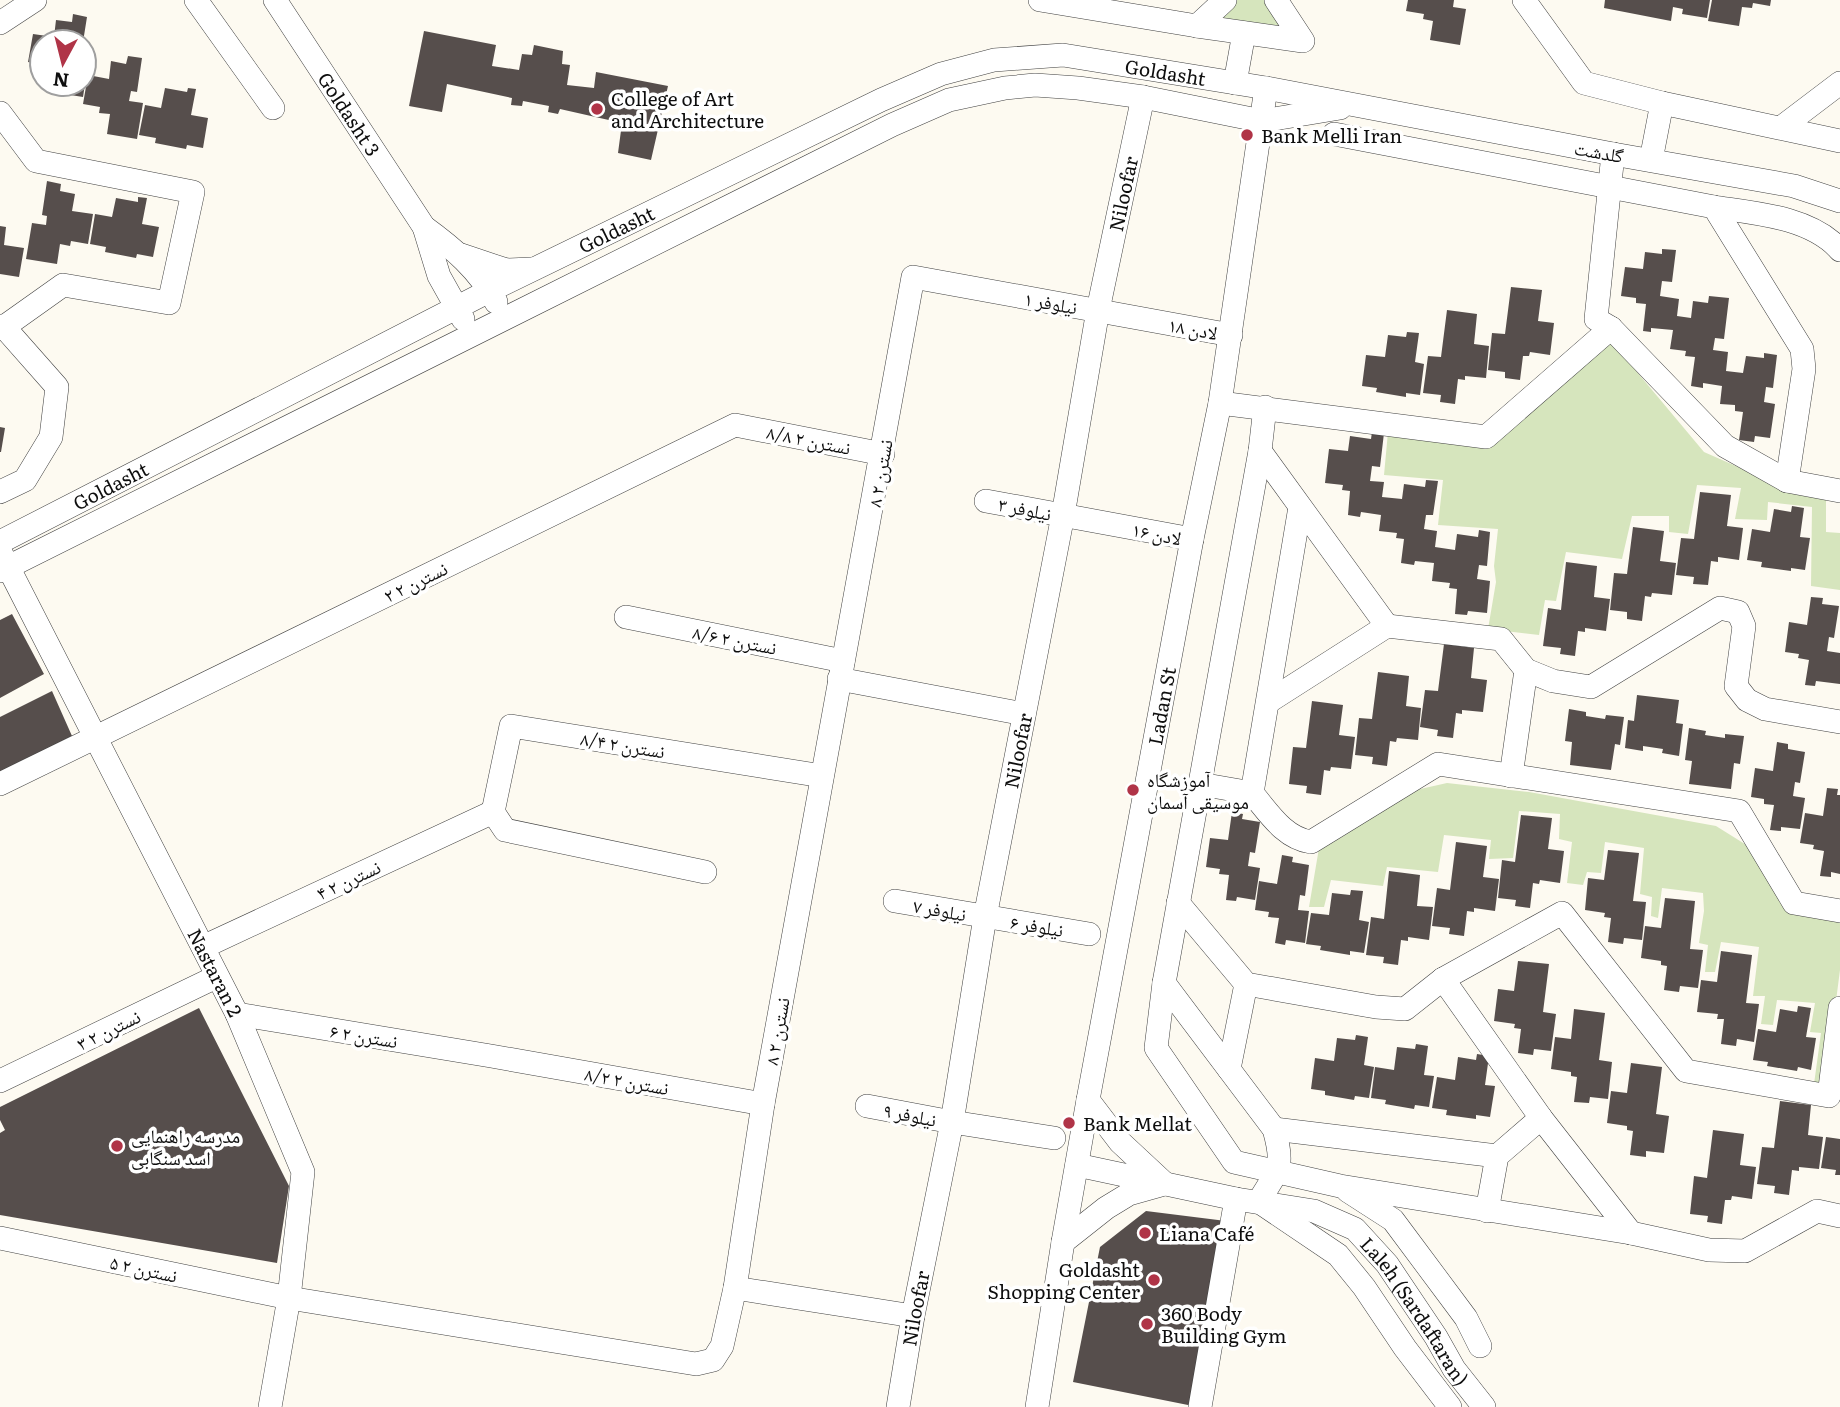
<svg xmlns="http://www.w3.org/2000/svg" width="1840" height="1407" viewBox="0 0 1840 1407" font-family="Literata,'Noto Naskh Arabic',serif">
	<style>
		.green { fill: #d6e5bd }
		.building { fill: #564e4c }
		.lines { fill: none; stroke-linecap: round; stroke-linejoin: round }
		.minor-casing { stroke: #414141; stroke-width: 24 }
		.minor { stroke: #fff; stroke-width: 23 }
		.poi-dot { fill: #b03447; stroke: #fff; stroke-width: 2.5 }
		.labels { text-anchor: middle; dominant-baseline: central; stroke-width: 7; stroke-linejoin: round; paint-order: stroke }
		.street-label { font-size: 19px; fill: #0e0e0e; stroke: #fff }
		.poi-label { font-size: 19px; fill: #0e0e0e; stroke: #fff; text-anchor: start }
	</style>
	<rect width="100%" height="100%" fill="#fdfaf1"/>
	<path class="green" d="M1237,0H1267L1287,32L1215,22Z
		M1611,341L1704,452L1779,485L1826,493V532L1840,533V590L1811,586L1812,507L1768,502L1767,520L1735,519L1741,488L1697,485L1688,534L1669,532V516H1632L1622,559L1566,552L1556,601L1545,600L1539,635L1488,629L1496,582L1494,566L1498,529L1438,525L1443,480L1384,475L1388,432L1487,448Z
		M1447,783L1529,792L1716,826L1748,846L1788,909L1840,917V970L1825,1086L1814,1084L1821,1033L1810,1032L1815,1003L1777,1000L1773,1025L1761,1024L1765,996H1753L1759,947L1721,942L1715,972H1705L1708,945L1699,943L1704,911L1703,893L1662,888L1658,918L1651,916L1652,897L1640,894L1644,848L1605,842L1601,873L1587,872L1583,885L1567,883L1572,842L1559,839L1560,814L1519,811L1513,858L1489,859L1491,840L1444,835L1438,872L1387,867L1383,886L1331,880L1324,907H1309L1319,848L1342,837L1407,792Z"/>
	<path class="building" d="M1408,0H1454L1453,7L1466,9L1460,45L1430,40L1433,21L1423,19L1424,14L1406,11Z
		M1605,0H1710L1707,18L1682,14L1683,9L1673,7L1671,21L1604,8Z
		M1712,0H1771L1770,6L1753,3L1752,8L1742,7L1739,26L1708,21Z
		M73,14L87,17L83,42H42V65L28,62L33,34L54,37L56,20L72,22Z
		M424,31L496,45L492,66L519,70L522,54L532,55L534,45L563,51L562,64L570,65L567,85L594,88L596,72L668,86L651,160L618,153L622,123L560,109L558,114L548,112L549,106L523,101L522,106L511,105L512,98L447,84L442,112L409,106Z
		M128,56L142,58L137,92L131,91L129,101L143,103L137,139L107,134L110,114L99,113L100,107L83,104L88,75L109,79L111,61L126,64Z
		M84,60L88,61L85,78H84Z
		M53,84H85L83,97L52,92Z
		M165,88L187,92L188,88L196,89L191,115L208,118L203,148L187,145L186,149L155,143L156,138L139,135L145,105L161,108Z
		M47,181L61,184L60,191L75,194L72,211L93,214L88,244L71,241L70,246L60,244L57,264L26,259L32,223L46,225L47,216L42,215Z
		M138,197L147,198L142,224L159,227L153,257L137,254L136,258L105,252L106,247L90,244L95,214L112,217L116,198L138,202Z
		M0,226L6,227L4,245L24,248L19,277L0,274Z
		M1662,249L1676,250L1672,282L1662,281L1660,296L1679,299L1677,316L1691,318L1693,301L1708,303L1709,296L1729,298L1724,339L1715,338L1713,350L1728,352L1726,371L1743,373L1746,356L1764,358V353L1777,355L1773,388L1766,387L1764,402L1775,404L1770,438L1755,436L1754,442L1739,440L1743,412L1735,411V405L1720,404L1722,386L1703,383V388L1691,386L1695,357L1685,356L1686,351L1670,349L1673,330L1651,328V332L1643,331L1646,304L1636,303V298L1621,296L1625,267L1643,269L1645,252L1662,254Z
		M1511,287L1542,290L1538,321L1554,323L1550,355L1530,352L1529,356H1523L1520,380L1505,378V372L1488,370L1492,333L1505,334Z
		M1447,310L1477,314L1474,344L1489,346L1486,378L1465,376V380L1458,379L1455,404L1440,402L1441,395L1423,393L1428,356L1441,357Z
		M1407,332L1419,333L1415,362L1424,364L1420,395L1406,393V397L1376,392L1377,388L1362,386L1366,355L1385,357L1388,335L1406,337Z
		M0,427L5,428L1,452H0Z
		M1372,432L1384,433L1380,467L1372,466L1370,481L1384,482L1382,497L1402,499L1404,484L1425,487L1426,480L1438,481L1433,515H1426L1424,529L1437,531L1435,547L1455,550L1457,534L1478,537L1479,530L1490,532L1487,566L1479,565L1477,579L1490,581L1487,613L1468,611L1467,615L1455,614L1457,589L1449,588L1450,583L1432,581L1434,563L1415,561L1414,565L1401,563L1404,539L1396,538L1397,533L1379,531L1381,515L1361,512L1360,517L1348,515L1350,491L1342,490L1343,485L1325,483L1329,449L1348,451L1350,436L1371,439Z
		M1700,492L1731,495L1727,526L1743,528L1739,560L1718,557V562L1711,561L1708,585L1693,584L1694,577L1676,575L1681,538L1694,539Z
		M1792,506L1804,508L1800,537L1810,538L1805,570L1791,568V571L1761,567L1762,562L1747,560L1752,529L1770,532L1774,509L1791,512Z
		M1633,527L1664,531L1660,561L1676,563L1672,595L1652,593L1651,597L1645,596L1642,621L1627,619V612L1610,610L1614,573L1627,574Z
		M1566,562L1597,566L1594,597L1610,599L1606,631L1585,628V632L1578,631L1575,656L1560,654L1561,648L1543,646L1548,608L1561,610Z
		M1811,597L1823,598L1822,604L1839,606L1834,638L1829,637L1827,651L1840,653V684L1816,681L1815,686L1805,685L1809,660L1798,658L1799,654L1785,652L1789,622L1807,625Z
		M12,614L44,674L0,698V620Z
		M1444,644L1474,648L1471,678L1487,680L1483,712L1462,710V714L1456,713L1453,738L1437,736L1438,730L1420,727L1425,690L1438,691Z
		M1378,672L1409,676L1406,706L1421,708L1418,740L1397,738L1396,742L1390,741L1387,766L1372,764L1373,757L1355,755L1359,718L1372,719Z
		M52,691L72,736L0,772V717Z
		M1637,695L1679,700L1676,723L1683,724L1679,756L1662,753L1663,749L1643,746V751L1625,748L1628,720L1634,721Z
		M1312,701L1343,705L1339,735L1355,737L1351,769L1331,767L1330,771L1324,770L1321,795L1306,793L1307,786L1289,784L1293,747L1306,748Z
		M1569,709L1586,712V716L1605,719L1606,715L1624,717L1620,745L1615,744L1611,770L1570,765L1572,742L1565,741Z
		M1689,728L1706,731L1705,735L1725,738V734L1744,736L1740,764L1734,763L1731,789L1689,784L1692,761L1685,760Z
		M1777,742L1788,744V749L1805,752L1800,783L1795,782L1793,796L1805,798L1800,829L1781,827V831L1770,830L1774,805L1764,804V799L1751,797L1755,768L1773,771Z
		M1827,788L1838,789L1837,795H1840V874L1831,872V877L1820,876L1824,851L1813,849L1814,845L1800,843L1805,813L1823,816Z
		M1232,812L1243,814L1242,819L1260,822L1255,853L1250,852L1248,866L1260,868L1255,900L1237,897L1236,901L1226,900L1229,875L1219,874L1220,869L1206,867L1210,838L1228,840Z
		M1521,815L1552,818L1548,849L1564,851L1560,883L1540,880L1539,884L1533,883L1530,908L1515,906L1516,900L1498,898L1502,860L1515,862Z
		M1456,842L1487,846L1483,877L1499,879L1495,911L1474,908V912L1467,911L1464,936L1449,934L1450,928L1432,926L1437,888L1450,890Z
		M1608,850L1639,853L1633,901L1646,902L1642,940L1624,938L1623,944L1608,942L1611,918L1604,917L1605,913L1585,910L1588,878L1604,880Z
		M1282,855L1293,857L1292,862L1309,865L1305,896L1300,895L1298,910L1309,911L1305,943L1286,940L1285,945L1275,943L1279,918L1268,917L1269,912L1255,910L1259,881L1277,884Z
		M1389,871L1420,875L1417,906L1433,907L1429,940L1408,937V941L1401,940L1398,965L1383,963L1384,957L1366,955L1371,917L1384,919Z
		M1351,890L1363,891L1359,920L1369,922L1364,953L1350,951V955L1320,950L1321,946L1306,944L1311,913L1329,915L1332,893L1350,895Z
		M1665,898L1695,901L1690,949L1703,950L1698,988L1680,986L1679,992L1664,990L1667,966L1661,965V961L1641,958L1645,926L1661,928Z
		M1721,951L1752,955L1746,1003L1759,1004L1754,1042L1737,1039L1736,1046L1721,1044L1724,1019H1717L1718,1014L1697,1012L1701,980L1717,982Z
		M1518,961L1549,964L1543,1012L1556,1014L1551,1051L1534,1049L1533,1055L1518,1053L1521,1029L1514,1028L1515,1024L1494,1021L1498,989L1514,991Z
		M1798,1006L1811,1008L1806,1037L1816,1038L1811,1070L1798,1067L1797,1071L1767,1066L1768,1062L1753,1060L1758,1029L1776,1032L1780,1009L1797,1012Z
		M199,1008L289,1186L277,1263L0,1215V1133L5,1130L0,1120V1107Z
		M1574,1009L1605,1013L1599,1060L1612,1062L1608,1099L1590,1097L1589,1103L1574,1102L1577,1077L1571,1076V1072L1551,1069L1555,1037L1571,1039Z
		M1356,1035L1368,1037L1364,1065L1374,1067L1369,1098L1355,1096L1354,1100L1325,1095V1091L1311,1089L1315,1058L1334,1061L1337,1038L1355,1040Z
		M1416,1044L1428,1046L1424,1075L1434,1076L1429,1107L1415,1105L1414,1109L1385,1104L1386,1100L1371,1098L1375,1067L1394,1070L1397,1047L1415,1049Z
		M1477,1054L1489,1056L1485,1085L1495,1086L1490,1117L1476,1115V1119L1446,1115L1447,1110L1432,1108L1437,1077L1455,1080L1458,1057L1476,1060Z
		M1631,1063L1662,1067L1656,1114L1669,1116L1664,1153L1646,1151V1157L1630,1155L1633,1131L1627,1130V1126L1607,1123L1611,1091L1627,1093Z
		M1780,1101L1811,1105L1808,1135L1823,1137L1819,1169L1799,1167V1171L1792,1170L1789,1195L1774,1193L1775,1186L1757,1184L1762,1147L1774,1148Z
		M1713,1130L1744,1134L1740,1165L1756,1167L1752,1199L1732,1196L1731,1200H1725L1722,1224L1707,1222L1708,1216L1690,1214L1694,1176L1707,1178Z
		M1826,1137L1840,1139V1175H1835L1836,1170L1821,1168Z
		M1146,1211L1226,1221L1193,1406L1073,1382L1100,1247Z"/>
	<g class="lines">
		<g class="minor-casing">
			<g id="minor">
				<path d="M196,0L273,108"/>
				<path id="s1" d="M275,0L424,227L439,276L463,319"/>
				<path d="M1040,0L1197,26L1225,0"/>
				<path d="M1524,0L1584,83L1662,103L1840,141"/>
				<path d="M0,23L35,0"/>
				<path d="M1197,26L1303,41L1276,0"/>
				<path d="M1235,83L1244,33"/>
				<path d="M0,113L36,161L193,192L169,303L63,285L4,327"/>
				<path d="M1782,127L1840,83"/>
				<path d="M1334,134L1714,207L1802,349L1804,369L1787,481"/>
				<path d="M1613,154L1596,319L1611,328L1725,446L1787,481L1840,491"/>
				<path d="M1651,160L1662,103"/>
				<path d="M1714,207C1754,213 1811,217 1840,250"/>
				<path d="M424,227C453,248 479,270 496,302"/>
				<path d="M461,255L506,270L531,269"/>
				<path d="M0,326L4,327L57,387L51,437L25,480L0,492"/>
				<path d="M1220,403L1486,437L1611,328"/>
				<path d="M1265,407L1260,451L1164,983L1156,1048L1234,1162L1340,1186L1631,1233L1709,1250L1745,1251L1817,1211L1840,1216"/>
				<path d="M1260,451L1387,626"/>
				<path d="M986,501L1192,539"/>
				<path d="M1300,507L1252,793C1269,813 1284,838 1311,842L1438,764L1739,811L1794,903L1840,911"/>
				<path id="s2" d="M0,542L489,291L881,100L941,74L994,60L1063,55L1266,88L1613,154L1794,186L1840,201"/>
				<path id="s3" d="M1,553L237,1014L303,1172L289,1298L270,1407"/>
				<path d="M0,571L892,125L949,100L1005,88L1035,85L1078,88L1143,97L1262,121L1340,108"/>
				<path d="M626,617L843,661"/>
				<path d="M839,679L1024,714"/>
				<path d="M1268,702L1387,626L1501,639L1526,670L1553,681L1591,687L1720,608L1738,612L1744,626L1736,686L1747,700L1765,709L1840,722"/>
				<path d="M1511,776L1526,670"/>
				<path d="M0,784L735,425L883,454"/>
				<path d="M1200,784L1252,793"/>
				<path d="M493,812L511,726L822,776"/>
				<path d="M493,812L505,830L705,872"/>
				<path d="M895,901L1089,934"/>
				<path d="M1178,903L1246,984L1376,1007L1405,1009L1443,979L1562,913L1686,1071L1829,1096L1840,1008"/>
				<path d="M203,947L493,812"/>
				<path d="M1443,979L1541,1118L1631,1233"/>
				<path d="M1164,983L1274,1129C1285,1168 1278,1169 1259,1201"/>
				<path d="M237,1014L491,1056L763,1104"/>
				<path d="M1229,1069L1246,984"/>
				<path d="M0,1081L216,977"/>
				<path d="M1088,1100L1120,1142L1163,1182"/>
				<path d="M867,1106L952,1122L1054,1138"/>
				<path d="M1274,1129L1497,1156"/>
				<path id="s4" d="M1077,1165L1236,1199L1314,1211L1355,1229L1387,1264L1436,1337L1454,1369L1484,1407"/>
				<path d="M1348,1191L1393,1220L1466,1318L1480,1346"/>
				<path d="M1264,1205L1338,1255L1364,1287L1405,1348L1450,1407"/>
				<path d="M1487,1211L1497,1156L1541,1118"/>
				<path d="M0,1238L289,1298L696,1364L713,1360L722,1346L735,1288L763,1104L913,277L1231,335"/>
				<path d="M1063,1242L1106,1208L1129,1194L1161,1185"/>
				<path d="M735,1288L913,1316"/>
				<path id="s5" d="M898,1407L913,1316L952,1122L985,917L1063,515L1098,310L1143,97"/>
				<path id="s6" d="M1037,1407L1063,1242L1088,1100L1192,539L1220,403L1266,88"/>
				<path d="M1200,1407L1236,1199"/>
			</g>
		</g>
		<use href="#minor" class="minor"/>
	</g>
	<g class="poi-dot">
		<circle cx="597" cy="109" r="7"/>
		<circle cx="1247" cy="135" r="7"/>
		<circle cx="1133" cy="790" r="7"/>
		<circle cx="1069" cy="1123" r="7"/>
		<circle cx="117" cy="1146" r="7"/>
		<circle cx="1145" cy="1233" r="7"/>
		<circle cx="1154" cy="1280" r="7"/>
		<circle cx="1147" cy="1324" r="7"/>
	</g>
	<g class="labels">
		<g class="street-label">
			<text stroke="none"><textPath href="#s2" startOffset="1279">Goldasht</textPath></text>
			<text stroke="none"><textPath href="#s1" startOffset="136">Goldasht 3</textPath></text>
			<text transform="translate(1599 151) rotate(10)">گلدشت</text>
			<text stroke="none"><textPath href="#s5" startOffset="1234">Niloofar</textPath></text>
			<text stroke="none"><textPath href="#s2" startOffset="691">Goldasht</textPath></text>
			<text transform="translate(1051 302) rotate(10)">۱ نیلوفر</text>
			<text transform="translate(1193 328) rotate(10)">۱۸ لادن</text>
			<text transform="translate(809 439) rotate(11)">۸/۸ نسترن ۲</text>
			<text transform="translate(879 473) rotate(-80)">۸ نسترن ۲</text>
			<text stroke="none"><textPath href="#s2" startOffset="124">Goldasht</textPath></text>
			<text transform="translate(1025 508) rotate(11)">۳ نیلوفر</text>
			<text transform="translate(1157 533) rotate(11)">۱۶ لادن</text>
			<text transform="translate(415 581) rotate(-26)">۲ نسترن ۲</text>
			<text transform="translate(735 639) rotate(11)">۸/۶ نسترن ۲</text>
			<text stroke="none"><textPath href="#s6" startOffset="712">Ladan St</textPath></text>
			<text transform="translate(623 744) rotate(9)">۸/۴ نسترن ۲</text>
			<text stroke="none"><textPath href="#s5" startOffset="667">Niloofar</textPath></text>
			<text transform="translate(348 879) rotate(-25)">۴ نسترن ۲</text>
			<text transform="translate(940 909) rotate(10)">۷ نیلوفر</text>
			<text transform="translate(1037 925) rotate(9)">۶ نیلوفر</text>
			<text stroke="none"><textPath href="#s3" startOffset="471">Nastaran 2</textPath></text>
			<text transform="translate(108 1029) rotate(-26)">۳ نسترن ۲</text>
			<text transform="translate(776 1031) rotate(-80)">۸ نسترن ۲</text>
			<text transform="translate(364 1035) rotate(9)">۶ نسترن ۲</text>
			<text transform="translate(627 1080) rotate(10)">۸/۲ نسترن ۲</text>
			<text transform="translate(910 1114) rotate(11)">۹ نیلوفر</text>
			<text transform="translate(144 1268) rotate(12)">۵ نسترن ۲</text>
			<text stroke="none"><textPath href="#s5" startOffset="100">Niloofar</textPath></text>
			<text stroke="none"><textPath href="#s4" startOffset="388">Laleh (Sardaftaran)</textPath></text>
		</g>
		<g class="poi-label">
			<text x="611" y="98">College of Art<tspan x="611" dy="22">and Architecture</tspan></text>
			<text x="1261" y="135">Bank Melli Iran</text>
			<text x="1147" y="779">آموزشگاه<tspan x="1147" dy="22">موسیقی آسمان</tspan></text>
			<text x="1083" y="1123">Bank Mellat</text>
			<text x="131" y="1135">مدرسه راهنمایی<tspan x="131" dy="22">اسد سنگابی</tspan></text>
			<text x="1159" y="1233">Liana Café</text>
			<text x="1140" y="1269" text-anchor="end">Goldasht<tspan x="1140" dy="22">Shopping Center</tspan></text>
			<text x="1161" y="1313">360 Body<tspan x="1161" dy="22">Building Gym</tspan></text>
		</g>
	</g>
	<g transform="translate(63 63) rotate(187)"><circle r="33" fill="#ffffff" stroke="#9f9f9f" stroke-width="2"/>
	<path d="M0-5L12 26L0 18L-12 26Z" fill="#b03447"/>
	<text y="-10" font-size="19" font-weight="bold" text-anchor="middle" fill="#0e0e0e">N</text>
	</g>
</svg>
